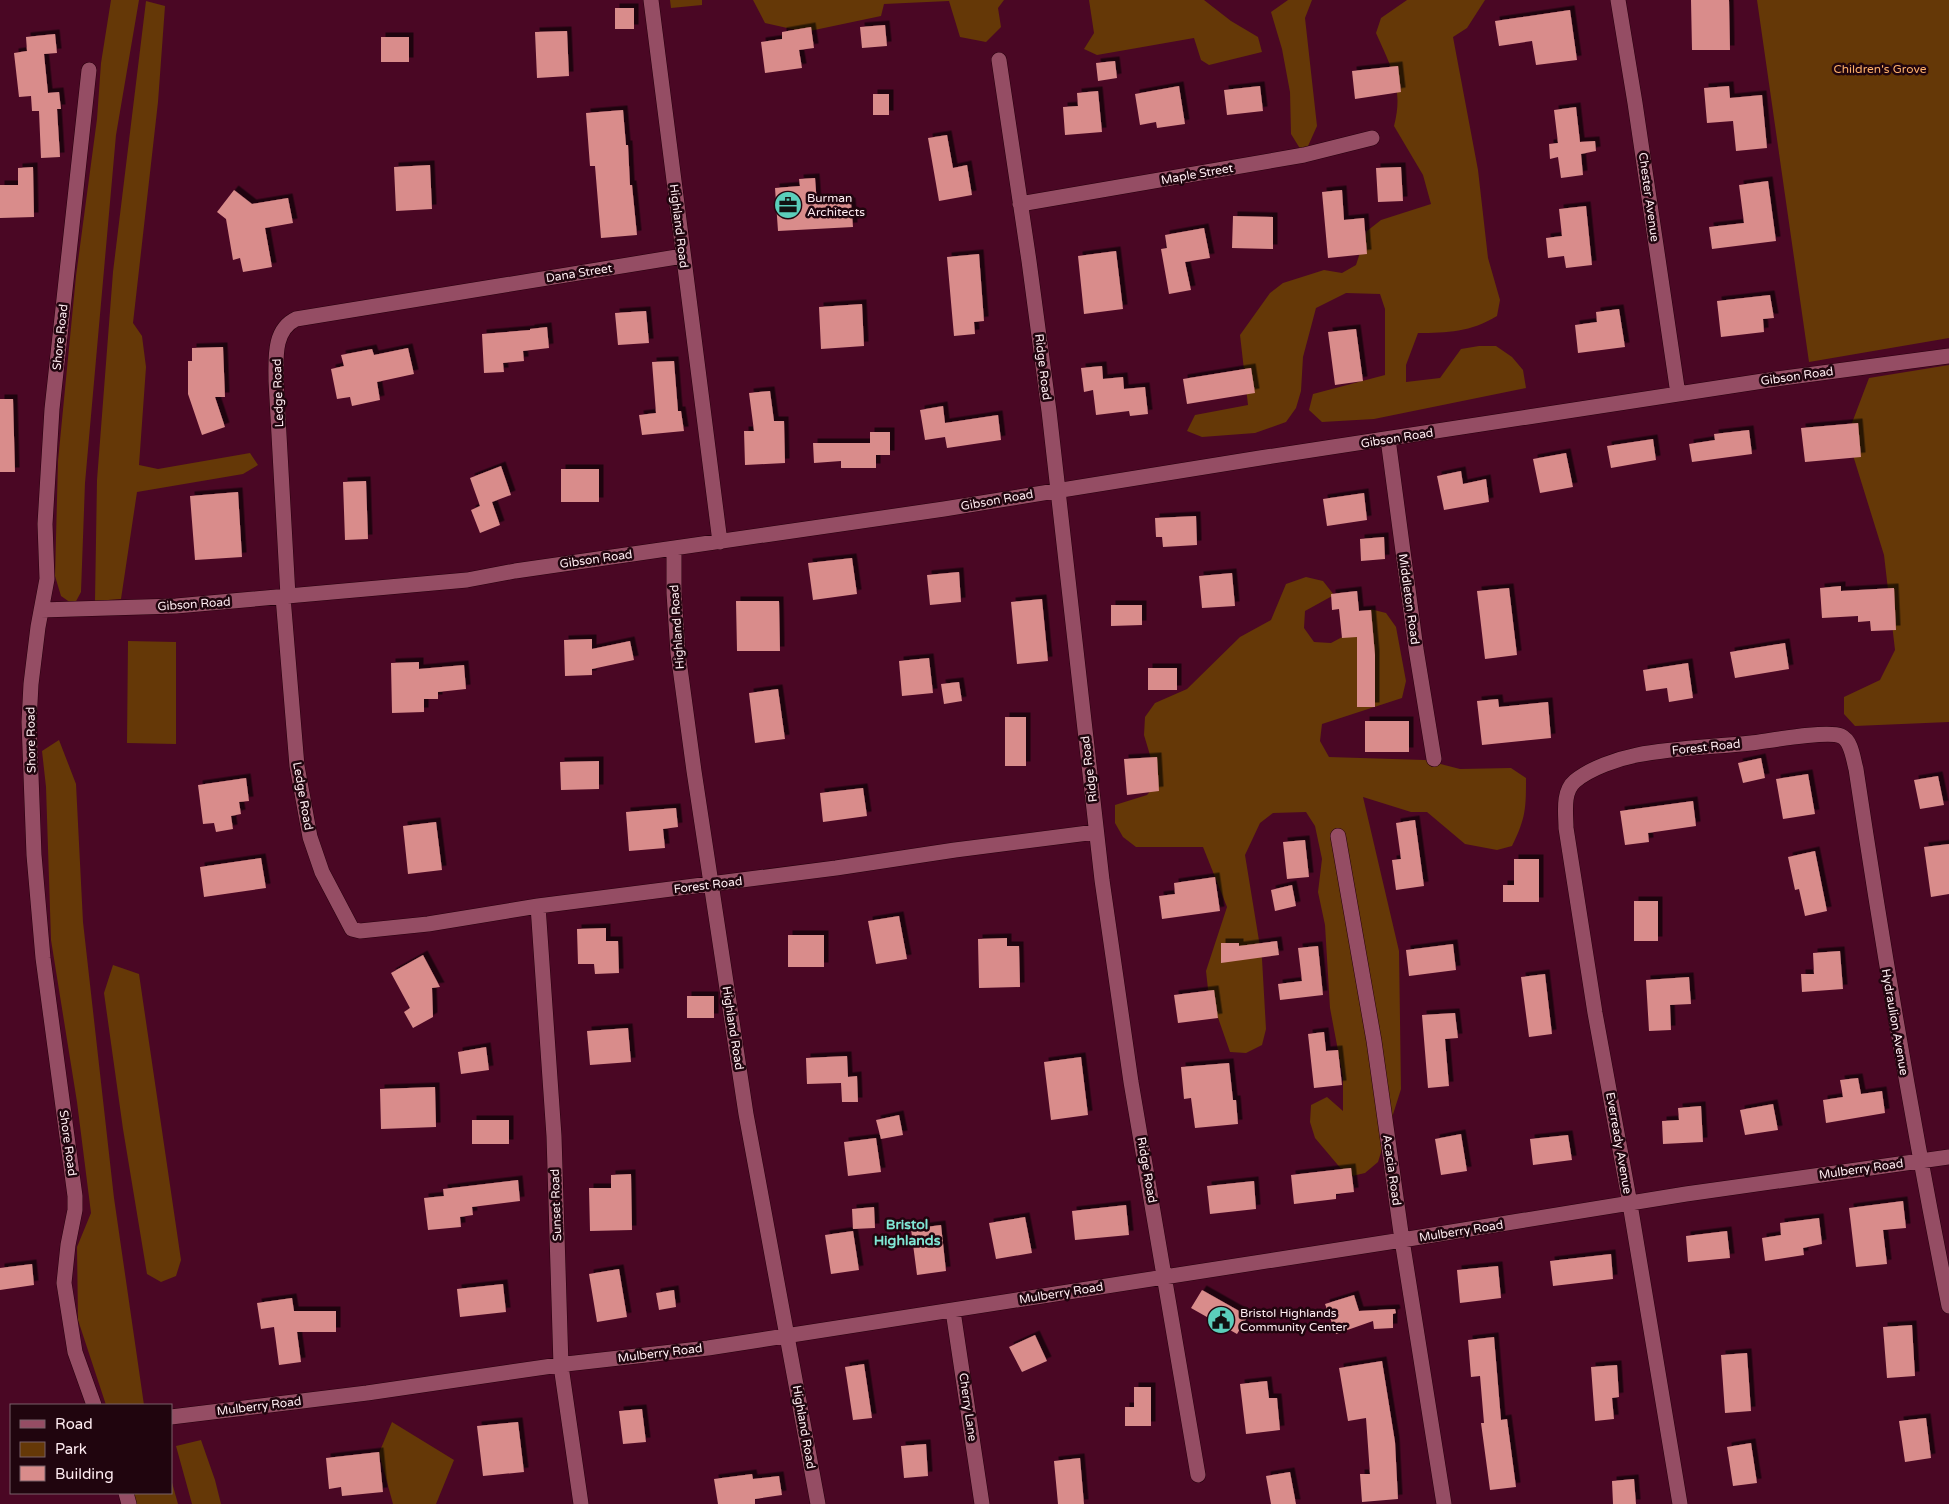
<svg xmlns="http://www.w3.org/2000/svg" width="1949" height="1504" viewBox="0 0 1949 1504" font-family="'Varela Round',sans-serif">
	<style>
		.green { fill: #653807 }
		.building { fill: #d98c8b; filter: url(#shadow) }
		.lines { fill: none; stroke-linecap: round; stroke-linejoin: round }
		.street-casing { stroke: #28000e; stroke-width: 16 }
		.street { stroke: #954d64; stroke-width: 15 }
		.labels { text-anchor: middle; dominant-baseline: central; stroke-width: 5; stroke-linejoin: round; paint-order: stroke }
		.park-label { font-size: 12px; fill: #fdb06c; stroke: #20050e }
		.street-label { font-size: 12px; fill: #feecf1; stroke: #20050e }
		.poi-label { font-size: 12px; fill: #feecf1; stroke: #20050e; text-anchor: start }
		.neighbourhood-label { font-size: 14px; font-weight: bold; fill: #80e7d5; stroke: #20050e }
	</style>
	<defs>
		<filter id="shadow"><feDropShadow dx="4.5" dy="-4.5" stdDeviation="0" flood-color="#0009"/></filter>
	</defs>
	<rect width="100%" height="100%" fill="#4a0724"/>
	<path class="green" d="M111,0H139L116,135L85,483L81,592L74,605L61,596L55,576L58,461L76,276L97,119L101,63Z
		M670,0H702V5L671,8Z
		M753,0H1004L998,8L1001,27L986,42L960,37L949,1L884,4L881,16L805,32L765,23Z
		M1089,0H1204L1231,21L1258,37L1262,52L1209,65L1201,60L1194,38L1097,55L1084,49L1094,33Z
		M1288,0H1312L1305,18L1317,126L1304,155L1291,134L1290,92L1282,49L1271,12Z
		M1407,0H1485L1467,28L1453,37L1478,170L1488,258L1500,300L1497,316C1471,332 1447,333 1418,333L1406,365V382L1440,378L1461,349L1479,346H1496L1512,357L1523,370L1526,388L1374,419L1322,422L1309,410L1313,394L1385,375V309L1380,294L1346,293L1316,308L1303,357L1301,391L1296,408L1286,422L1255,433L1202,437L1187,431L1195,415L1248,405L1240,335L1270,293L1283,283L1324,270L1342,273L1356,265L1367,231L1381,220L1431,204L1423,175L1394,126C1404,88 1391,67 1376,33L1381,18Z
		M1757,0H1949V338L1809,362Z
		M146,1L165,6L158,102L133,323L142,336L146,367L139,465L158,469L250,453L258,465L243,474L137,492L121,599L95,601L97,480L113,272Z
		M1949,365V722L1855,726L1844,714V697L1880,680L1895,650L1884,555L1847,436L1869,378Z
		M1306,577L1323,581L1334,595L1305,611L1304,628L1314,642L1331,643L1346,635L1370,609L1386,613L1396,627L1406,681L1402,698L1322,724L1320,741L1329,757L1425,760L1460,769L1511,768L1526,778C1526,808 1526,818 1512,846L1497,850L1465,844L1427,812H1411L1363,797L1399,951L1401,1089L1378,1162L1365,1173L1348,1177L1315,1138L1310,1122L1311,1105L1327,1097L1343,1111V1077L1330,1008L1325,925L1318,892L1322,859L1315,826L1306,812L1273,813L1260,823L1245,855L1262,959L1266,1029L1262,1045L1246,1053L1230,1052L1208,989L1206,971L1227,907L1203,847H1136L1123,837L1115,823V805L1147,795L1158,782L1144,735L1145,717L1155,703L1187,689L1240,637L1271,620L1286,584Z
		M128,641L176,642V744L127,743Z
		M59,740L76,784L83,922L114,1198L144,1405H106L78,1320L77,1247L91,1213L77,1102L51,940L46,787L42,751Z
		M113,965L139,974L181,1260L176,1276L161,1282L147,1274L123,1129L104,993Z
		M392,1422L454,1460L436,1504H393L379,1453Z
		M201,1440L215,1480L221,1504H192L176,1446Z
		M171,1479L178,1504H132L128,1493H171Z"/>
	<path class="building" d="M1691,0H1729L1730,50H1692Z
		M615,8H634V29H615Z
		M1570,10L1577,60L1536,65L1532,41L1499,46L1495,21Z
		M885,25L887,46L862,48L860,27Z
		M811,27L814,48L799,50L802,68L765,73L761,42L782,39V32Z
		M567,31L569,76L537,78L535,32Z
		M55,34L57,53L44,54L48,93L59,92L61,109H57L60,157L41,158L39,111H32L31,96L19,97L14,53L27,51L26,37Z
		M381,37H409V62H381Z
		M1115,61L1117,78L1098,81L1096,63Z
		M1398,66L1401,92L1355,99L1352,71Z
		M1179,86L1185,124L1157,128L1156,122L1140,125L1135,94Z
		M1260,86L1263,111L1227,115L1224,90Z
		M1729,86L1730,98L1762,95L1767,148L1736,151L1733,121L1707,123L1704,88Z
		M1098,91L1102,132L1065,135L1063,107L1078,106L1077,93Z
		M873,94H889V115H873Z
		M1576,107L1580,142L1595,141L1596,151L1581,154L1583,175L1561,178L1558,157L1550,159L1549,144L1558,143L1554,110Z
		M623,110L626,145H628L630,185H632L637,235L601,238L595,166H590L586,113Z
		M947,135L953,168L967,165L972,195L939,201L928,138Z
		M430,165L432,209L396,211L394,167Z
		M33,167L34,217L0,218V185H18V168Z
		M1401,167L1403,201L1378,202L1376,168Z
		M815,178L817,204L851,202L853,227L778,231L775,188L800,186L799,179Z
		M1768,181L1776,241L1712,249L1709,227L1744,223L1739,185Z
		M234,190L252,204L288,198L293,223L265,228L272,267L243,272L240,258L233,260L226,219L217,212Z
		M1342,190L1344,220L1364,218L1367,254L1328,258L1322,192Z
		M1586,206L1592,265L1566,268L1564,256L1548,258L1546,238L1562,236L1559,209Z
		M1233,216L1273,217V249L1232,248Z
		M1204,228L1210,258L1185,262L1191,290L1169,294L1161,249L1167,248L1165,235Z
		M1116,251L1123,309L1084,314L1078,256Z
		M979,254L984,321L974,322L975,334L954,336L947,257Z
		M1770,295L1774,318L1763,319L1764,332L1721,337L1717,301Z
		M862,304L864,346L821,349L819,307Z
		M1619,309L1625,347L1578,353L1575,325L1597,322L1596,312Z
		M646,311L649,343L618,345L615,313Z
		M547,327L549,348L523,351L524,361L503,363L504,372L484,373L482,334L530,330V329Z
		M1356,329L1363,381L1335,385L1328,332Z
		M223,347L225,397H215L225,427L202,435L188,394V361H192V348Z
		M408,348L414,374L377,382L380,400L352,406L350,397L337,399L331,369L344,366L341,355L372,349L374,355Z
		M674,361L678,411H681L684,431L642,435L639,415L656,413L652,362Z
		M1102,366L1103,379L1123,377L1124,389L1145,387L1148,414L1130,416L1129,411L1096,415L1093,390L1084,392L1081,368Z
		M1251,368L1255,393L1187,404L1183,379Z
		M770,391L774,421H784L785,463L745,465L744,431H754L749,393Z
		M0,399H13L15,472H0Z
		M943,406L945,423L998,415L1001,440L947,448L945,437L925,440L920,410Z
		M1858,423L1861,457L1805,462L1801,428Z
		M1749,430L1752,454L1692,462L1689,444L1715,440L1714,434Z
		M870,432H890V455H876V468H841V461L814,463L813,443H870Z
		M1653,439L1656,460L1611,468L1607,446Z
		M1566,453L1573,487L1540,493L1533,459Z
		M501,466L511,495L492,502L500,525L480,533L471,510L480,506L470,478Z
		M561,469H599V502H561Z
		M1461,471L1463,484L1486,479L1489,502L1444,510L1437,476Z
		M366,481L368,539L345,540L343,482Z
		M238,492L242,557L195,560L190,496Z
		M1364,493L1367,520L1327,526L1323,499Z
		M1196,516L1197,545L1163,547L1162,537H1156L1155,518Z
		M1384,537L1385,559L1361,561L1360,539Z
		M852,558L857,594L813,600L808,563Z
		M959,572L961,602L930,605L927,575Z
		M1232,573L1235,606L1202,608L1199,576Z
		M1841,586V591L1894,588L1896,630L1871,631L1870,621L1858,622V616L1822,618L1820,588Z
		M1509,588L1517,655L1485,659L1477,591Z
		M1357,591L1359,611L1371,610L1375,655V707H1357V637L1342,638L1339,609L1332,610L1331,594Z
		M1042,599L1048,661L1017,664L1011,602Z
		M736,601H779L780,651H737Z
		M1111,605H1142V625L1111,626Z
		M592,639V649L630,641L634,660L592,669V675L565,676L564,640Z
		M1785,643L1789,669L1735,678L1730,652Z
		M929,658L933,693L902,696L899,661Z
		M419,662V669L464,665L466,689L438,692V699H424V712L392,713L391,663Z
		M1688,663L1693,698L1669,702L1667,688L1646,691L1643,670Z
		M1148,668H1177V690H1148Z
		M959,682L962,701L944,704L941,684Z
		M778,689L785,739L755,743L749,693Z
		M1498,699L1499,707L1548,702L1551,738L1482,745L1477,701Z
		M1005,717H1026V766H1005Z
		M1365,721H1409V752H1365Z
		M1157,757L1159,791L1127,795L1124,759Z
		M1761,758L1765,778L1743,783L1738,763Z
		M599,761V789L561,790L560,762Z
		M1808,774L1815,814L1783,819L1776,779Z
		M1938,776L1944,805L1920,809L1914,780Z
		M246,778L249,801L239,802L241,814L231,816L233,829L216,832L214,823L203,824L198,785Z
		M863,788L867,816L823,822L820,793Z
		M1693,801L1696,826L1648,833L1649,842L1625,845L1620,811Z
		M676,808L678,827L663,829L665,848L629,851L626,812Z
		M1415,820L1424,886L1396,890L1392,860L1401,859L1396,823Z
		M436,822L442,870L408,874L403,826Z
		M1305,840L1309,877L1287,879L1283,842Z
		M1949,844V894L1931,897L1924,847Z
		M1815,851L1827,911L1805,916L1799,889L1795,890L1788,857Z
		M261,858L266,888L204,897L200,867Z
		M1514,859H1539V902H1503V885H1514Z
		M1215,877L1220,911L1162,919L1159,896L1175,894L1174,883Z
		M1292,885L1296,906L1275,911L1271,890Z
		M1634,901H1658V941H1634Z
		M899,916L907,959L876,964L868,921Z
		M606,928V941H618L619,973L595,974L594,964H578L577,929Z
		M788,935H824V967H788Z
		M1007,938V946H1019L1020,987L979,988L978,939Z
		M1277,941L1279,955L1221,963V943H1239V946Z
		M1453,944L1456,970L1409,976L1406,950Z
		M1318,946L1323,995L1280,1000L1278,984L1302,981L1298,948Z
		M1840,951L1843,989L1802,992L1801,974H1814L1813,953Z
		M423,955L440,987L432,988L433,1017L413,1028L404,1012L410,1008L391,973Z
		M1545,974L1552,1034L1529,1037L1521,977Z
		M1689,977L1691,1004L1670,1005L1671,1030L1649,1031L1646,980Z
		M1214,990L1218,1018L1178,1023L1174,995Z
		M687,996H714V1018H687Z
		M1455,1013L1458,1038L1445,1039L1449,1086L1428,1088L1422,1015Z
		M628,1028L631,1062L590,1065L587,1031Z
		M1324,1032L1326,1051L1338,1050L1342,1085L1314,1088L1308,1034Z
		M486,1047L489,1070L461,1074L458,1052Z
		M847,1056L848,1077L857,1076L858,1102H842L841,1083L807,1084L806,1058Z
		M1081,1057L1088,1115L1051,1120L1044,1062Z
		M1229,1063L1233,1100H1236L1238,1124L1195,1128L1191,1098L1184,1099L1181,1067Z
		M1858,1078L1861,1094L1882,1091L1885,1113L1826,1123L1823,1100L1843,1097L1840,1080Z
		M435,1087L436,1127L381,1129L380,1089Z
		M1773,1104L1778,1130L1745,1135L1740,1110Z
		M1701,1106L1703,1142L1663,1144L1662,1121L1679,1120L1678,1108Z
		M899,1115L903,1135L881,1139L876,1120Z
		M472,1120H509V1144H472Z
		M1461,1134L1467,1171L1441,1175L1435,1139Z
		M1568,1135L1572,1160L1533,1165L1530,1139Z
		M876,1138L881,1172L848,1176L844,1142Z
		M1351,1168L1354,1192L1336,1194V1199L1294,1204L1291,1175Z
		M631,1174L632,1230L590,1231L589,1188H611V1175Z
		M518,1180L520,1201L472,1207L473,1215L460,1217L461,1227L428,1230L424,1198L444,1196L443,1189Z
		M1254,1181L1256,1209L1210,1214L1207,1186Z
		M1903,1201L1906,1228L1883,1230L1887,1264L1856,1267L1849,1208Z
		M1126,1205L1129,1235L1075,1240L1072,1211Z
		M874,1207L875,1228L853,1229L852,1209Z
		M1025,1217L1032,1253L996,1259L989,1223Z
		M1819,1218L1822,1244L1803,1248L1804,1255L1765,1261L1762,1238L1781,1235L1780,1223Z
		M941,1225L946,1271L917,1275L911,1229Z
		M853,1231L859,1270L831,1274L825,1235Z
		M1727,1231L1730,1258L1688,1262L1686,1236Z
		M1611,1254L1613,1279L1553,1286L1550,1261Z
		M32,1264L34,1285L0,1290V1268Z
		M1498,1266L1501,1298L1460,1303L1457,1270Z
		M619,1269L627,1317L597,1322L589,1274Z
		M503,1284L506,1312L460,1317L457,1289Z
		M674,1290L676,1307L659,1310L656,1293Z
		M1202,1290L1248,1316L1237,1334L1191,1308Z
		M1354,1295L1359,1311L1395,1309L1396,1313L1393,1314V1328L1374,1329L1373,1321L1336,1334L1325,1304Z
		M292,1298L294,1311H336V1332H297L301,1362L279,1365L274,1327L261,1329L257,1303Z
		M1912,1325L1915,1376L1887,1378L1883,1327Z
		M1035,1335L1047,1361L1022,1372L1009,1347Z
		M1494,1337L1501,1420L1507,1419L1516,1487L1490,1490L1481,1423H1484L1480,1376L1471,1377L1468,1340Z
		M1747,1353L1751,1411L1725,1413L1721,1355Z
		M1382,1361L1395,1442L1398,1499L1362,1502L1360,1474H1370L1366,1418L1348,1421L1339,1368Z
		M864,1364L872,1418L853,1420L845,1367Z
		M1617,1365L1619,1397L1612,1398L1614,1419L1595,1421L1591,1367Z
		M1267,1381L1269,1398H1277L1280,1430L1246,1434L1240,1384Z
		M1134,1387H1151V1426H1125V1407H1134Z
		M642,1409L646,1442L623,1444L619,1411Z
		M1926,1418L1931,1458L1905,1462L1899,1421Z
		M518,1422L524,1472L483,1476L477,1426Z
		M1751,1443L1757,1483L1733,1486L1727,1447Z
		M926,1444L928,1476L904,1478L901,1446Z
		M379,1452L383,1492L342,1496L341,1487L329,1489L326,1458Z
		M1080,1458L1084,1504H1058L1054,1461Z
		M1290,1472L1296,1504H1271L1266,1476Z
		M752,1474L753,1479L779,1476L782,1495L755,1499V1504H718L714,1479Z
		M1634,1479L1636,1504H1613L1612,1481Z"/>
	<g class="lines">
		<g class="street-casing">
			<path id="street" d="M651,0L720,542
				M1618,0L1635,103L1678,394
				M999,60L1029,261L1049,411L1102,880L1131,1082L1198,1475
				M89,70L52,409L45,524L47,579L38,627L31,684L29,722L34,855L43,958L75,1196V1210L68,1245L64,1283L75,1352L94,1405
				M1020,204L1304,155L1372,138
				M1388,439L1416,649L1434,759
				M674,549V593L678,653L694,771L746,1114L818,1504
				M288,596L276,381C276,359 273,330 296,319L683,256
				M283,597L297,766L310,837L322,872L352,929L360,931L428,924L538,906L836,868L955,850L1096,832
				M41,610L176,606L467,580L515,571L944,509L1260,458L1776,379L1949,356
				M1338,836L1374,1041L1402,1240L1444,1504
				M538,906L554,1136L561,1366L581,1504
				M953,1311L982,1504
				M171,1417L367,1393L566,1364L708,1348L1402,1240L1686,1194L1949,1157
				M126,1493L129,1504
				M1680,1504L1630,1204L1595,1013L1566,828C1566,814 1562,792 1575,781C1591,768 1617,759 1637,755C1674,748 1713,747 1751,743C1768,741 1827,730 1841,736C1852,741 1853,759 1856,769C1883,949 1913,1128 1949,1306"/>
		</g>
		<use href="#street" class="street"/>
	</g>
	<defs>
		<g id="office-disc" transform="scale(1.4375)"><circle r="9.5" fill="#5bcebb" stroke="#20050e"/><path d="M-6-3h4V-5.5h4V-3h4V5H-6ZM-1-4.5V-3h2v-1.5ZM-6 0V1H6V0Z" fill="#111"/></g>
		<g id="civic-disc" transform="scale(1.4375)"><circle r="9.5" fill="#5bcebb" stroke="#20050e"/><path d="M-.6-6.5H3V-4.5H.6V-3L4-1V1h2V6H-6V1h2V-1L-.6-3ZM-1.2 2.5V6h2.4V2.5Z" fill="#111"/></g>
	</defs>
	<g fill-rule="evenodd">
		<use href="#office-disc" x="788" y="205"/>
		<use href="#civic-disc" x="1221" y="1320"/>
	</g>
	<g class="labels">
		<g class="park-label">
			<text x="1880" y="69">Children's Grove</text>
		</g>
		<g class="street-label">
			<text transform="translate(1197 174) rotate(-10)">Maple Street</text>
			<text transform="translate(1649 197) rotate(82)">Chester Avenue</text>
			<text transform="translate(679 226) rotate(83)">Highland Road</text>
			<text transform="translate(579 273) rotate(-9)">Dana Street</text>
			<text transform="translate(60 337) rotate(-84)">Shore Road</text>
			<text transform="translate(1043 367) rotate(83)">Ridge Road</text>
			<text transform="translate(1797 376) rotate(-8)">Gibson Road</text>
			<text transform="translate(278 393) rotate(-92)">Ledge Road</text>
			<text transform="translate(1397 438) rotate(-9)">Gibson Road</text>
			<text transform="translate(997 500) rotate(-10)">Gibson Road</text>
			<text transform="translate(596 559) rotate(-8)">Gibson Road</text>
			<text transform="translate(1409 599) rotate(82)">Middleton Road</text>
			<text transform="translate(194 604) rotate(-4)">Gibson Road</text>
			<text transform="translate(677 627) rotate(-94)">Highland Road</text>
			<text transform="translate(31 740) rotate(-91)">Shore Road</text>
			<text transform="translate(1706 747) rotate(-6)">Forest Road</text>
			<text transform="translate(1089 769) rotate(-97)">Ridge Road</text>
			<text transform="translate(303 796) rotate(80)">Ledge Road</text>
			<text transform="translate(708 885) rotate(-7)">Forest Road</text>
			<text transform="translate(1895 1022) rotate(80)">Hydraulion Avenue</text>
			<text transform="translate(733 1028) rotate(81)">Highland Road</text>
			<text transform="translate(68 1143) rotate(82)">Shore Road</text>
			<text transform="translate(1619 1143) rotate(80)">Everready Avenue</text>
			<text transform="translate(1861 1169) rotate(-8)">Mulberry Road</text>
			<text transform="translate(1147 1170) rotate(80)">Ridge Road</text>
			<text transform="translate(1392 1170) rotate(82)">Acacia Road</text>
			<text transform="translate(556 1205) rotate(-92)">Sunset Road</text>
			<text transform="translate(1461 1231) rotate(-9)">Mulberry Road</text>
			<text transform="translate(1061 1293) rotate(-9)">Mulberry Road</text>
			<text transform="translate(660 1353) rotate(-7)">Mulberry Road</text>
			<text transform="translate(259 1406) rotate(-7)">Mulberry Road</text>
			<text transform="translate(968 1407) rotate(82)">Cherry Lane</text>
			<text transform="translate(804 1427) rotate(80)">Highland Road</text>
		</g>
		<g class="poi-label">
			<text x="807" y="198">Burman<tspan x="807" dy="14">Architects</tspan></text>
			<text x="1240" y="1313">Bristol Highlands<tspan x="1240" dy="14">Community Center</tspan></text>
		</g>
		<g class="neighbourhood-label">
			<text x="907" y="1224">Bristol<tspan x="907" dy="16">Highlands</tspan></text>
		</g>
	</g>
	<rect x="10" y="1404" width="162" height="90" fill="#20050e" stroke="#796169"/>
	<rect x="20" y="1420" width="25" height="8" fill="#954d64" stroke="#796169"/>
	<text x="55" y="1429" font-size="15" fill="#feecf1">Road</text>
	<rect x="20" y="1442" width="25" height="15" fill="#653807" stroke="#796169"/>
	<text x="55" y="1454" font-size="15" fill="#feecf1">Park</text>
	<rect x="20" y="1466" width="25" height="15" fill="#d98c8b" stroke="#796169"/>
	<text x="55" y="1479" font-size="15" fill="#feecf1">Building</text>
</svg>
